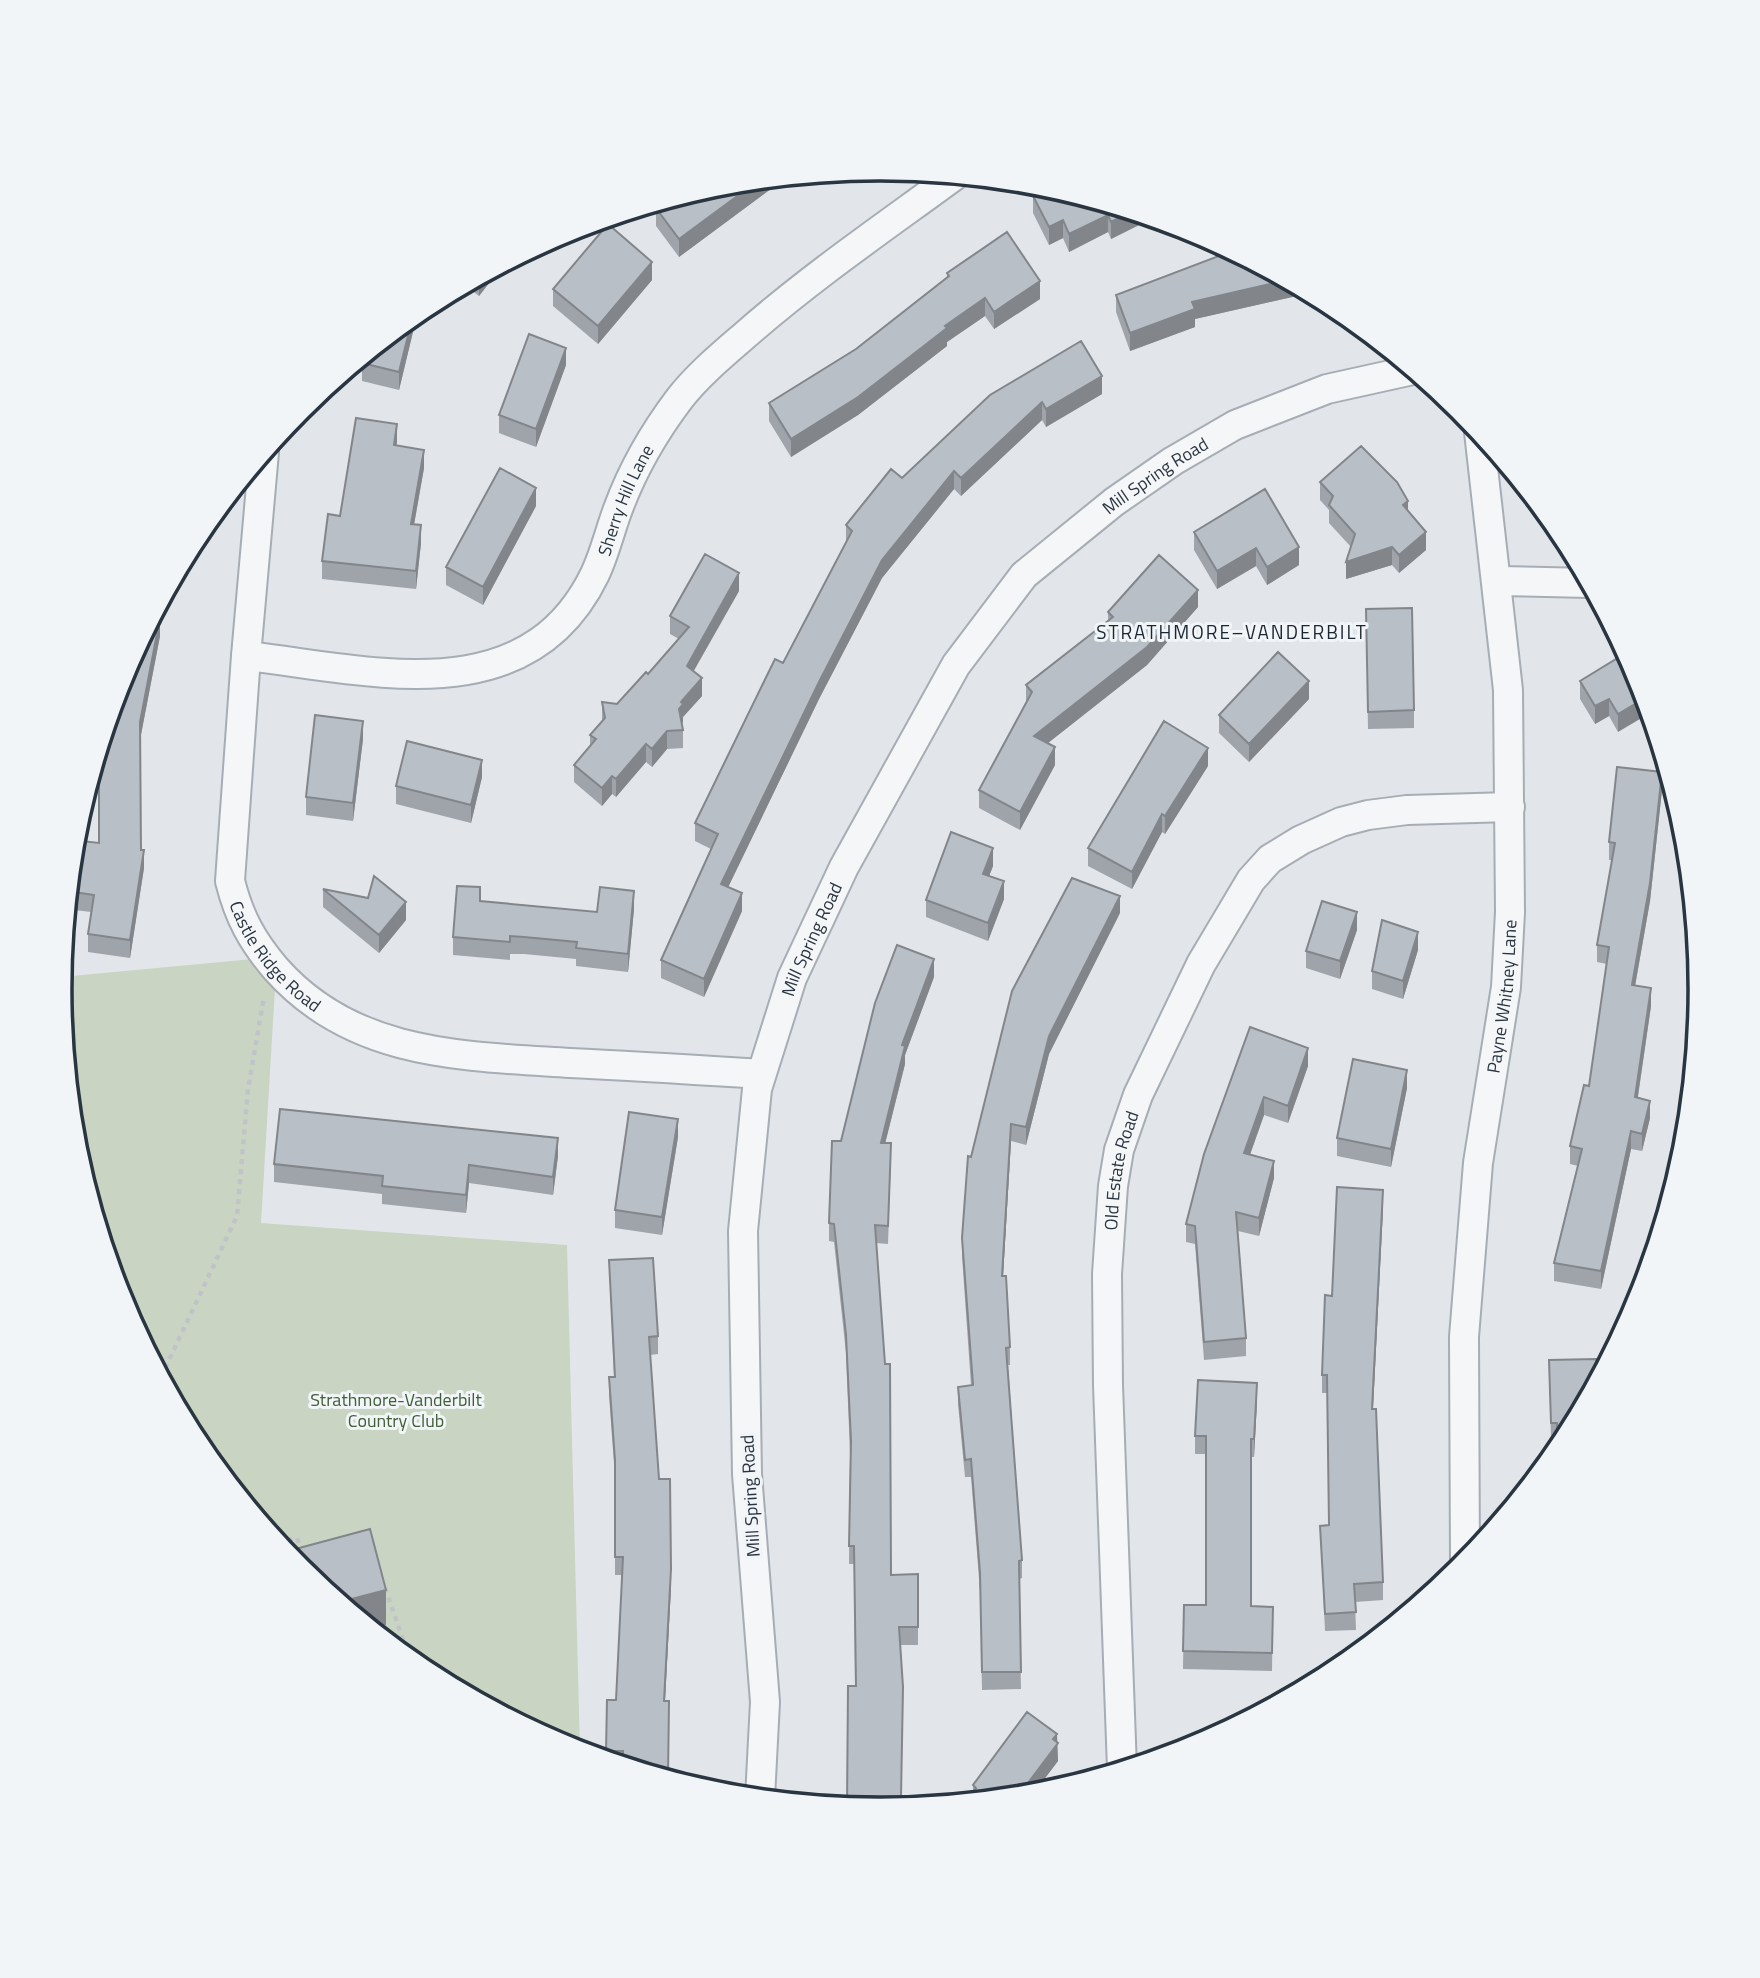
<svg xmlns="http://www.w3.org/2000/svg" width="1760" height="1978" viewBox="0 0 1760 1978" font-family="'Titillium Web',sans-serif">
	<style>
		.green { fill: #c9d4c3 }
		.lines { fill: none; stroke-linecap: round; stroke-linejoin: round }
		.street-casing { stroke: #a7adb4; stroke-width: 32 }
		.path { stroke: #c0c4c9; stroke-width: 4.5; stroke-dasharray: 5 5; stroke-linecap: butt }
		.street { stroke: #f5f6f8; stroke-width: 28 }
		.wall { fill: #9fa4ab }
		.shaded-wall { fill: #82868b }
		.building { fill: #b9bfc7; stroke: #82868b; stroke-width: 2 }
		.labels { text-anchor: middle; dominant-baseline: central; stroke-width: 6; stroke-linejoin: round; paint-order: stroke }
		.street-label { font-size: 18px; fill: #2a3542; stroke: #f1f5f8 }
		.park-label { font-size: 18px; fill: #415e37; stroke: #f1f5f8 }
		.neighbourhood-label { font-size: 19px; letter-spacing: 2px; fill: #1c2633; stroke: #f1f5f8 }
		.rim { fill: none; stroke: #2a3542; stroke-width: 3.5 }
	</style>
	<rect width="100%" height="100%" fill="#e2e6ea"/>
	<path class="green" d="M264,958L276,972L261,1223L567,1245L580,1751L566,1747L424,1671L300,1569L198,1445L122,1303L75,1149L61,977Z"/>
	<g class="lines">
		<g class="street-casing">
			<g id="street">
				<path id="s1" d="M264,452L246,656L230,881C239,917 252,941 276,969C353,1056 462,1056 570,1063C634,1066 697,1070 761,1074"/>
				<path d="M1498,581L1589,583"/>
				<path id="s2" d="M246,656C370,670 527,715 595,574C605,553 610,530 618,509C632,471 655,431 680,398C698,375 722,355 744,336C810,278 883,228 954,176"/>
				<path id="s3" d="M1465,1563L1464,1337L1478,1163L1506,987L1510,912L1508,690L1479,432"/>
				<path id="s4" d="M1122,1769L1108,1385L1107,1274L1113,1186L1119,1150L1138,1095L1201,964L1251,880L1270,859L1301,840L1341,822L1368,815L1407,810L1510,807"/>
				<path id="s5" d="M760,1798L765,1702L747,1474L743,1231L757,1089L792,978L844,867L956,665L1024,575L1114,502L1173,461L1235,425L1327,389L1413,370"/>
			</g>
		</g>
		<path class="path" d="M161,1377L237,1216L248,1089L264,997
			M278,1543L297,1538L302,1552
			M385,1588L405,1645L401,1653"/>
		<use href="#street" class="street"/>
	</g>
	<path class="wall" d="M792,177L779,188L776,185L679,257L656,226V208L720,184Z
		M1049,187L1153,218L1111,239L1108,232L1069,252L1063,238L1049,245L1033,213V196Z
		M1217,243L1310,293L1195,319V327L1130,351L1116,312V295L1216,257V244Z
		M503,265L479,296L465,285Z
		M947,273L1040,299L994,329L985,316L947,342V346L858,415L791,457L769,421V403L856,349L947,277Z
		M652,280L598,344L553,306V289Z
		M418,311L399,390L362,381V363Z
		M566,365L536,447L499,433V415Z
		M1102,394L1046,427L1042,420L961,496L954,489L882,578L819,699L728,887L742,911L704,997L661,978V960L711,849L695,841V823L783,663L846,542V525L902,478L990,395Z
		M397,442L396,446L424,468L414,524L421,543L416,589L322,579V561L340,516Z
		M1320,482L1408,511L1426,550L1399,573L1392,565L1346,579L1351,547L1329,523V510L1320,500Z
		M1265,489L1299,565L1267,585L1256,566L1217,589L1194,550V532Z
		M536,506L483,605L446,585V567Z
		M739,591L693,671L702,696L683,717V722L682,723L683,730V748L667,749L652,767L646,762L616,797L612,794L602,806L574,782V765L590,746V735L602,721V702L617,704L648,674L679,639L670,634V616Z
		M1198,607L1147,665L1048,743L1055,765L1020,830L979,808V790L1026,703V685L1108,621V612Z
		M1366,609L1414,710V728L1368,729Z
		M156,617L160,636L140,739L141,850L144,868L130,958L88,952V934L91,912L74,910V892L99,843Z
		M1626,653L1618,732L1609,716L1595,724L1580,699V681Z
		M1309,699L1249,762L1219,733V715Z
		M363,739L353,821L306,815V797Z
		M1208,766L1165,834L1162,832L1132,889L1088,866V848Z
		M482,777L471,823L396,804V786Z
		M1662,790L1650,901L1635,986L1651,1006L1638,1097L1650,1118L1642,1151L1631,1149L1601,1289L1554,1281V1263L1578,1166L1570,1164V1146L1589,1086L1607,964L1597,962V945L1612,860H1609V842Z
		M993,866L989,876L1004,899L988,941L926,917V900Z
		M323,889L368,898L406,920L379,953L323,907Z
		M480,901L597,912L634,909L628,972L576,966V959L524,954H510V960L453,955V937Z
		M1120,913L1049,1054L1026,1145L1011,1141L1003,1276L1010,1347V1365H1008L1022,1560V1578L1019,1579L1021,1689L982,1690L980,1591L971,1477H965L958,1404V1387L971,1385L962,1256V1238L971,1157Z
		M1357,930L1340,979L1306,968V951Z
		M1418,950L1403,999L1372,989V971Z
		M934,977L905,1055V1064L885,1143L891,1161L888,1244L876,1243L891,1575L918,1627V1645H900L880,1810L855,1686L854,1564H849L850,1454L846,1353L834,1242L829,1241V1223L841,1141Z
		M1250,1027L1308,1066L1288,1123L1264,1115L1250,1155L1274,1178L1259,1236L1238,1231L1246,1338V1356L1204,1360L1195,1244L1186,1242V1224Z
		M1407,1088L1391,1167L1337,1156V1138Z
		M678,1137L662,1235L615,1228V1210Z
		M558,1156L553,1195L469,1183L466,1213L382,1204V1194L274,1182V1164Z
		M1383,1208L1373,1409L1383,1582V1600L1355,1602L1356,1630L1325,1631L1320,1526L1329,1525L1327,1393H1322V1375L1332,1296Z
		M609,1260L658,1336V1354L650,1355L659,1479L671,1587L665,1701L669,1778L606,1759L607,1700H616L622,1575H615V1478L609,1395V1377H614Z
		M1549,1360L1597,1380L1562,1445L1558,1450L1557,1440H1551Z
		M1257,1401L1254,1457H1251V1606L1273,1607L1272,1671L1183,1669L1184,1605H1206V1454H1195V1436Z
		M1057,1742L1058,1761L1033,1794L967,1801L973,1793V1785Z"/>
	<path class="shaded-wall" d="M792,177L779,188V178Z
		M776,179V185L679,257V239L759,180Z
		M1131,212L1153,218L1111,239V222Z
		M1108,215V232L1069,252V234Z
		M1063,220V238L1049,245V227Z
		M652,262V280L598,344V326Z
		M503,265L479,296V278Z
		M1287,280L1310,293L1195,319V327L1130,351V333L1192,302Z
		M1040,281V299L994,329V312Z
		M985,298V316L947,342V346L858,415L791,457V439L945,326Z
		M418,311L399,390V372L413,316Z
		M566,348V365L536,447V429Z
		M1102,376V394L1046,427V409Z
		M1042,402V420L961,496V478Z
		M397,424V442L394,463V445Z
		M424,450V468L411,542V524Z
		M954,471V489L882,578L819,699L721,902V884L819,682L882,560Z
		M536,488V506L483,605V587Z
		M1408,501V519L1403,505Z
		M421,525V543L416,589V571Z
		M1426,532V550L1399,573V555Z
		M1299,547V565L1267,585V567Z
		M1392,547V565L1346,579V562Z
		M1256,548V566L1217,589V571Z
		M739,573V591L687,683V666Z
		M1198,590V607L1147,665L1034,754V736Z
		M160,618V636L140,740V722Z
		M702,678V696L683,717V722L679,727V709L681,702Z
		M1309,681V699L1249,762V744Z
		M1645,698L1650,713L1618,732V714Z
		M1609,699V716L1595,724V706Z
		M363,721V739L353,821V803Z
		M667,731V749L652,767V749Z
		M646,744V762L616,797V779Z
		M1055,747V765L1020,830V812Z
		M1208,748V766L1165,834V816Z
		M482,760V777L471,823V805Z
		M1662,772V790L1650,901L1632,1003V985Z
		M612,776V794L602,806V788Z
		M1162,814V832L1132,889V872Z
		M993,848V866L983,892V874Z
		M144,850V868L130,958V940Z
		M1004,881V899L988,941V923Z
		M634,891V909L628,972V954Z
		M742,893V911L704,997V979Z
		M1120,896V913L1049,1054L1026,1145V1127L1049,1036Z
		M406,902V920L379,953V935Z
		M1357,912V930L1340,979V961Z
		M1418,932V950L1403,999V981Z
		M934,959V977L905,1055V1064L881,1160V1143L902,1045Z
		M1651,988V1006L1635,1115V1097Z
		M1308,1048V1066L1288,1123V1106Z
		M1407,1070V1088L1391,1167V1149Z
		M1264,1097V1115L1244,1171V1153Z
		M1650,1101V1118L1642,1151V1134Z
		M678,1119V1137L662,1235V1217Z
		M1011,1124V1141L1002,1294V1276Z
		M1631,1131V1149L1601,1289V1271Z
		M558,1138V1156L553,1195V1177Z
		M1274,1161V1178L1259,1236V1218Z
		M469,1165V1183L466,1213V1195Z
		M1383,1190V1208L1372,1427V1409Z
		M1257,1383V1401L1254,1457V1439Z
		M671,1569V1587L664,1719V1701Z
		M386,1590V1625L372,1628L340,1602Z
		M1057,1734L1058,1761L1033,1794L1019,1796L1053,1750V1739Z"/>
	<path class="building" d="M759,180L679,239L656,208L666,201L720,184Z
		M1049,187L1131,212L1111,222L1108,215L1069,234L1063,220L1049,227L1033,196Z
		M608,224L652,262L598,326L553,289Z
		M1007,232L1040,281L994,312L985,298L945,326L947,328L858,397L791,439L769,403L856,349L949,276L947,273Z
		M1217,243L1287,280L1192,302L1195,309L1130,333L1116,295L1219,256L1216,244Z
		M413,316L399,372L362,363L364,356Z
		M529,334L566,348L536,429L499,415Z
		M1081,341L1102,376L1046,409L1042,402L961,478L954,471L882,560L819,682L721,884L742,893L704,979L661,960L718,834L695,823L775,659L783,663L852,531L846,525L891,469L902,478L990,395Z
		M356,418L397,424L394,445L424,450L411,524L421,525L416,571L322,561L328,514L340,516Z
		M1361,446L1397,482L1408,501L1403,505L1426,532L1399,555L1392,547L1346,562L1355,534L1329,505L1333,496L1320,482Z
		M500,468L536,488L483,587L446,567Z
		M1265,489L1299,547L1267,567L1256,548L1217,571L1194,532Z
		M705,554L739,573L687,666L702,678L681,702L683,704L679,709L683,730L667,731L652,749L646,744L616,779L612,776L602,788L574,765L596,739L590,735L605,718L602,702L617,704L646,672L648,674L689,627L670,616Z
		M1159,555L1198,590L1147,647L1034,736L1055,747L1020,812L979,790L1032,692L1026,685L1113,617L1108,612Z
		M1412,608L1414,710L1368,712L1366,609Z
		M155,614L154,617L160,618L140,722L141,850H144L130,940L88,934L94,895L74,892L82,841L99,843V752L122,675Z
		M1278,652L1309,681L1249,744L1219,715Z
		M1626,653L1638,675L1645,698L1618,714L1609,699L1595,706L1580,681Z
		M315,715L363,721L353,803L306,797Z
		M1164,721L1208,748L1165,816L1162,814L1132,872L1088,848Z
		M407,741L482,760L471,805L396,786Z
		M1617,767L1662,772L1650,883L1632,985L1651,988L1635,1097L1650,1101L1642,1134L1631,1131L1601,1271L1554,1263L1582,1149L1570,1146L1584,1085L1589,1086L1609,947L1597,945L1615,843L1609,842Z
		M951,832L993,848L983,874L1004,881L988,923L926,900Z
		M374,876L406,902L379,935L323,889L368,898Z
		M1072,878L1120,896L1049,1036L1026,1127L1011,1124L1002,1276H1006L1010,1347L1006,1348L1022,1560L1019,1561L1021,1672H982L980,1573L971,1459L965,1460L958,1387L973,1385L962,1238L968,1156L971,1157L1012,991Z
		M457,886L480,887V901L597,912L600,887L634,891L628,954L576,948L577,942L524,937L510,936V942L453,937Z
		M1322,901L1357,912L1340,961L1306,951Z
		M1382,920L1418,932L1403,981L1372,971Z
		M897,945L934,959L902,1045L905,1046L881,1143H891L888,1226L875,1225L885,1364H890L891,1575L918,1574V1627H899L903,1687L901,1797L918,1796V1806L880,1810L847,1806L848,1686H856L854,1546H849L851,1441L846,1335L834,1224L829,1223L832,1141H841L875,1003Z
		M1250,1027L1308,1048L1288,1106L1264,1097L1244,1153L1274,1161L1259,1218L1236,1212L1246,1338L1204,1342L1195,1226L1186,1224L1204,1154Z
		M1353,1059L1407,1070L1391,1149L1337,1138Z
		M280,1109L558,1138L553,1177L469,1165L466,1195L382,1186L383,1176L274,1164Z
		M629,1112L678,1119L662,1217L615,1210Z
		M1337,1187L1383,1190L1372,1409H1376L1383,1582L1354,1584L1356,1612L1325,1614L1320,1526L1329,1525L1327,1375H1322L1325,1295L1332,1296Z
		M653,1258L658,1336L649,1337L659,1479H670L671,1569L664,1701H669L668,1778L623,1764V1751H606L607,1700H616L623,1557H615V1460L609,1377H615L609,1260Z
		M1596,1359L1597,1380L1565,1440H1558L1557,1423H1551L1549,1360Z
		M1198,1380L1257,1383L1254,1439H1251V1606L1273,1607L1272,1653L1183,1651L1184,1605H1206V1436H1195Z
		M262,1523L282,1532L288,1551L370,1529L386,1590L340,1602L300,1569Z
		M1027,1712L1057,1734L1053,1739L1058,1743L1019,1795L1014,1791L1009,1797L967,1801L976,1788L973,1785Z"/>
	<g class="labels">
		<g class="street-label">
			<text stroke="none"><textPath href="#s5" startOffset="1458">Mill Spring Road</textPath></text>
			<text stroke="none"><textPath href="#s2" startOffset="469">Sherry Hill Lane</textPath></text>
			<text stroke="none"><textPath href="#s5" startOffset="870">Mill Spring Road</textPath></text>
			<text stroke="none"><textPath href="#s1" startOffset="520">Castle Ridge Road</textPath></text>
			<text stroke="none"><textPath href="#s3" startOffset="569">Payne Whitney Lane</textPath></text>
			<text stroke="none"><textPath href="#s4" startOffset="600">Old Estate Road</textPath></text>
			<text transform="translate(750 1496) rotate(-93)">Mill Spring Road</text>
		</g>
		<g class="park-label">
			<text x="396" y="1399">Strathmore-Vanderbilt<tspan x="396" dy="21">Country Club</tspan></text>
		</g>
		<g class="neighbourhood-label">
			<text x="1232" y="631">STRATHMORE–VANDERBILT</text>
		</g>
	</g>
	<path d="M0 0H1760V1978H0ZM72 989a808 808 0 1 1 1616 0a808 808 0 1 1-1616 0Z" fill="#f1f5f8" fill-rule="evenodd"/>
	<path class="rim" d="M72 989a808 808 0 1 1 1616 0a808 808 0 1 1-1616 0Z"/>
</svg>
